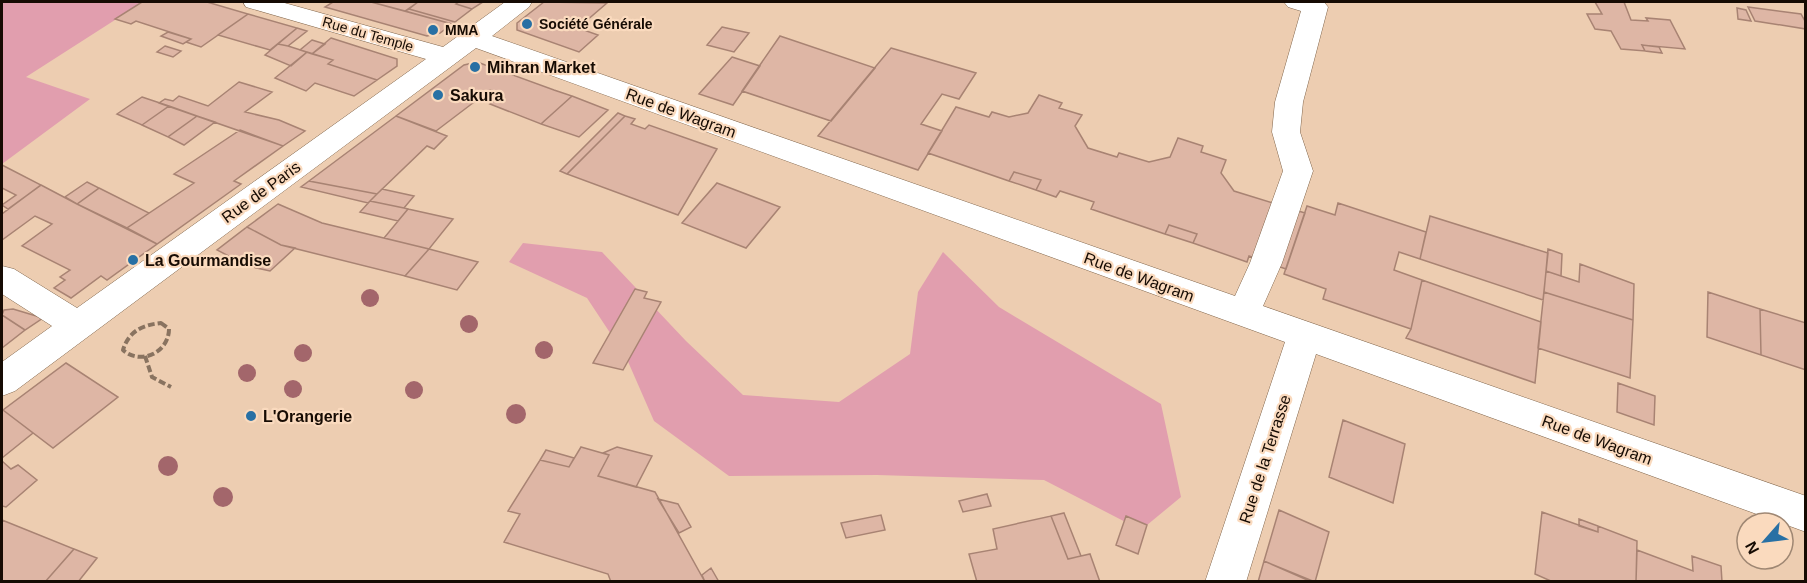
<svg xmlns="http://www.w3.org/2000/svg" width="1807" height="583" viewBox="0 0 1807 583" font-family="Arial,sans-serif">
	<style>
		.green { fill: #e19eae }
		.building { fill: #deb6a5; stroke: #a88373; stroke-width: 1.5 }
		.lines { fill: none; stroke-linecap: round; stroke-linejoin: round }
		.minor-casing { stroke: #81664c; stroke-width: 1 }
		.path { stroke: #897360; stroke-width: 4; stroke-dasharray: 7 3; stroke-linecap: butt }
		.minor { fill: #fff; fill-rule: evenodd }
		.tree { fill: #a3666b }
		.poi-dot { fill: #2870a4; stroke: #fadabe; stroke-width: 2 }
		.labels { text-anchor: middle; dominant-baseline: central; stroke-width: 4.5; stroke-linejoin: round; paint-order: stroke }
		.far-poi-label { font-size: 14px; font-weight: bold; fill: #160b03; stroke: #fadabe; text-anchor: start }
		.far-street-label { font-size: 14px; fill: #160b03; stroke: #fadabe }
		.poi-label { font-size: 16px; font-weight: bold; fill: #160b03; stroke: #fadabe; text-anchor: start }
		.street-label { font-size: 16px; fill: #160b03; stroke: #fadabe }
	</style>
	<rect width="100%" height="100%" fill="#edcdb1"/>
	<path class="green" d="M2,2H143L26,77L90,99L2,164Z
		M523,243L602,252L686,341L743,395L839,402L910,354L918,292L943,252L999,307L1161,404L1181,497L1141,530L1044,480L877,475L729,476L654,421L626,357L587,298L509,262Z"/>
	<path class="building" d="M142,2H207L248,14L201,47L186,42L191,39L136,21L131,24L115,19Z
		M333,2H371L452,24L440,33L427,36L325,7Z
		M371,2H418L405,11Z
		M418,2H459L456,4L472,9L455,22L409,9Z
		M459,2H483L472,9L456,4Z
		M544,2L607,3L578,28L598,35L579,52L517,30V23Z
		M1595,2H1624L1631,20L1648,21L1646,18L1670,20L1685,49L1642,45L1645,51L1621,49L1611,31L1595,29L1587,14H1602Z
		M1748,7L1801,14L1806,23V29L1755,21Z
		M1737,8L1746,10L1751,21L1738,19Z
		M409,9L455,22L452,24L405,11Z
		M248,14L297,28L270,50L218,35Z
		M722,27L749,33L734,52L707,45Z
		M297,28L307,31L288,46L278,44Z
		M168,32L191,39L183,44L161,36Z
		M780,36L875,68L831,121L742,91Z
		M331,38L397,59V66L377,80L328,64L333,60L312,54Z
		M312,40L325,44L312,54L300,50Z
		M278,44L288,46L307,52L291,66L265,55Z
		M1642,45L1659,47L1662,53L1645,51Z
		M165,46L181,51L173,57L157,52Z
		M891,48L976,73L959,99L942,94L921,124L942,131L918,170L818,136Z
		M307,52L333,60L328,64L377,80L354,96L315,83L306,91L275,78Z
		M732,57L760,66L733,105L699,94Z
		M477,62L554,90L572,96L541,124L490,104L502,95L490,90L436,131L396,116L464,65Z
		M239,82L272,92L245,112L279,120L305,131L283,146L159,103L165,99L173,101L179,96L208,106Z
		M490,90L502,95L493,102L480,97Z
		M1039,95L1062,103L1059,108L1082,115L1075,126L1088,148L1117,157L1119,153L1149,162L1170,157L1178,138L1203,146L1201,152L1226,160L1221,173L1234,191L1305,213L1286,269L1249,256L1247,262L1193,243L1197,234L1169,225L1165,234L1091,209L1094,202L1060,191L1056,197L1036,190L1041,180L1014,172L1009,181L928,153L956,107L989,117L992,112L1009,117L1028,113Z
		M572,96L608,110L579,137L541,124Z
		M142,97L169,106L142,125L117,114Z
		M169,106L197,116L168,137L142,125Z
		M618,113L625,116L567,174L560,171Z
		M197,116L215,122L184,145L168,137Z
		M396,116L447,136L434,149L427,146L377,194L309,181Z
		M625,116L635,119L631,124L645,129L649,125L717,149L678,215L567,174Z
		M240,130L283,146L234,181L241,184L157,244L127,228L194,183L174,174Z
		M2,165L41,185L8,209L2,205L16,195L2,188Z
		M1014,172L1041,180L1036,190L1009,181Z
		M309,181L377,194L368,203L301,187Z
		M87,182L99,188L77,204L65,197Z
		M717,183L780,207L746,248L682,223Z
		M41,185L77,204L157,244L107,280L101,276L71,298L54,288L65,280L60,277L70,270L22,246L52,224L35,216L2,240V214Z
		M99,188L149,213L127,228L77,204Z
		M382,189L414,196L404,208L370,201Z
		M370,201L404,208L408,209L398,221L360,212Z
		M1338,203L1426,232L1420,259L1399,252L1394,270L1422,280L1411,329L1323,299L1326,289L1284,274L1307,206L1335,215Z
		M278,204L322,223L429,249L405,276L281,245L247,227Z
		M408,209L453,219L429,249L384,238Z
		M1430,216L1548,253L1543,300L1420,259Z
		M1169,225L1197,234L1193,243L1165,234Z
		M247,227L281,245L295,248L270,271L248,266L217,250Z
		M429,249L478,262L457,290L405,276Z
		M1548,249L1562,254L1561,276L1546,271Z
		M1580,264L1634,284L1633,320L1544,292L1546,271L1579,282Z
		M1422,280L1541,322L1535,383L1406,338L1411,329Z
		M635,289L647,292L644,298L661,302L623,370L593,363Z
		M1544,292L1633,320L1630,378L1538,348Z
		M1708,292L1760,309L1761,355L1707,337Z
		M13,309L43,318L25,330L2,315L4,310Z
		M1760,309L1806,323V370L1761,355Z
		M2,315L25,330L2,348Z
		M66,363L118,397L53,448L3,410Z
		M1618,383L1655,396L1654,425L1617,412Z
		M3,410L33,433L2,458V411Z
		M1343,420L1405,444L1393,503L1329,477Z
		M581,447L609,455L598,476L655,492L705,582H611L608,574L504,542L520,514L508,511L540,460L569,467Z
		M617,447L652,456L636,487L598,476L609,455L603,453Z
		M546,450L574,458L569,467L540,460Z
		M2,461L11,469L18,465L37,480L6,507L2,506Z
		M987,494L991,506L963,512L959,501Z
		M658,499L678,504L691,527L679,533Z
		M1279,510L1329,532L1315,582L1264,561Z
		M1542,512L1598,532V526L1637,541L1636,582H1553L1535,574Z
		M1064,513L1081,556L1068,559L1051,516Z
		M881,515L885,530L846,538L841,523Z
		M1051,516L1068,559L1090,554L1100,582H977L969,554L997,549L993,529Z
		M1126,516L1147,525L1138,554L1116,545Z
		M1579,519L1598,526V532L1579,526Z
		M2,520L74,549L45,582H2Z
		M74,549L97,558L78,582H45Z
		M1637,550L1693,571L1692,556L1721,566L1722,582H1636Z
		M1264,561L1312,582H1258Z
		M711,568L719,582H705L702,575Z"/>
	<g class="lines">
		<g class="minor-casing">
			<path id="minor" d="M243,2H281L443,47L505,2H532L529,7L492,36L1235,296L1250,263L1283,171L1272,132L1275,102L1301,11L1288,7L1284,2H1324L1328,7L1303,102L1300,132L1313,171L1282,263L1263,306L1806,496V532L1316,354L1246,582H1205L1285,342L476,48L15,391L2,396V362L52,326L2,294V266L14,269L77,308L426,59L246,7Z"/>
		</g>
		<path class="path" d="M161,323L169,329C169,352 141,366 123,350C129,331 142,325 161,323Z
			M145,356L152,377L171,387"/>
		<use href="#minor" class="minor"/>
	</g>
	<g class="tree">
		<circle cx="370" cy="298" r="9"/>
		<circle cx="469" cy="324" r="9"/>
		<circle cx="544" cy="350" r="9"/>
		<circle cx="303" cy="353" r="9"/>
		<circle cx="247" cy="373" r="9"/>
		<circle cx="293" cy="389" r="9"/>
		<circle cx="414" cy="390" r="9"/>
		<circle cx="516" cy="414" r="10"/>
		<circle cx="168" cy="466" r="10"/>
		<circle cx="223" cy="497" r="10"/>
	</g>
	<g class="poi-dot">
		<circle cx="527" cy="24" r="6"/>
		<circle cx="433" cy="30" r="6"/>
		<circle cx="475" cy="67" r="6"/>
		<circle cx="438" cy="95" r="6"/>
		<circle cx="133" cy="260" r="6"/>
		<circle cx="251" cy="416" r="6"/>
	</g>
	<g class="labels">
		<g class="far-poi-label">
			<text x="539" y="24">Société Générale</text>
			<text x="445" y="30">MMA</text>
		</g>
		<g class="far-street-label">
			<text transform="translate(368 34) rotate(16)">Rue du Temple</text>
		</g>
		<g class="poi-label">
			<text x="487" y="67">Mihran Market</text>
			<text x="450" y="95">Sakura</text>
			<text x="145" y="260">La Gourmandise</text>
			<text x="263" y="416">L'Orangerie</text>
		</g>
		<g class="street-label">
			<text transform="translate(681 113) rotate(20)">Rue de Wagram</text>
			<text transform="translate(261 192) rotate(-36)">Rue de Paris</text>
			<text transform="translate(1139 277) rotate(20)">Rue de Wagram</text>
			<text transform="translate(1597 440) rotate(20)">Rue de Wagram</text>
			<text transform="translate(1265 459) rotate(-72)">Rue de la Terrasse</text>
		</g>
	</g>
	<rect width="1807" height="583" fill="none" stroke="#160b03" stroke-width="6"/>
	<g transform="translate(1765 541) rotate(242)"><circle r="28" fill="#fadabe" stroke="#9f8773" stroke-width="1.5"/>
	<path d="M0-4.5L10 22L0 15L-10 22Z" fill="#2870a4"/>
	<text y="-9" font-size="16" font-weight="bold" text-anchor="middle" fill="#160b03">N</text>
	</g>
</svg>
